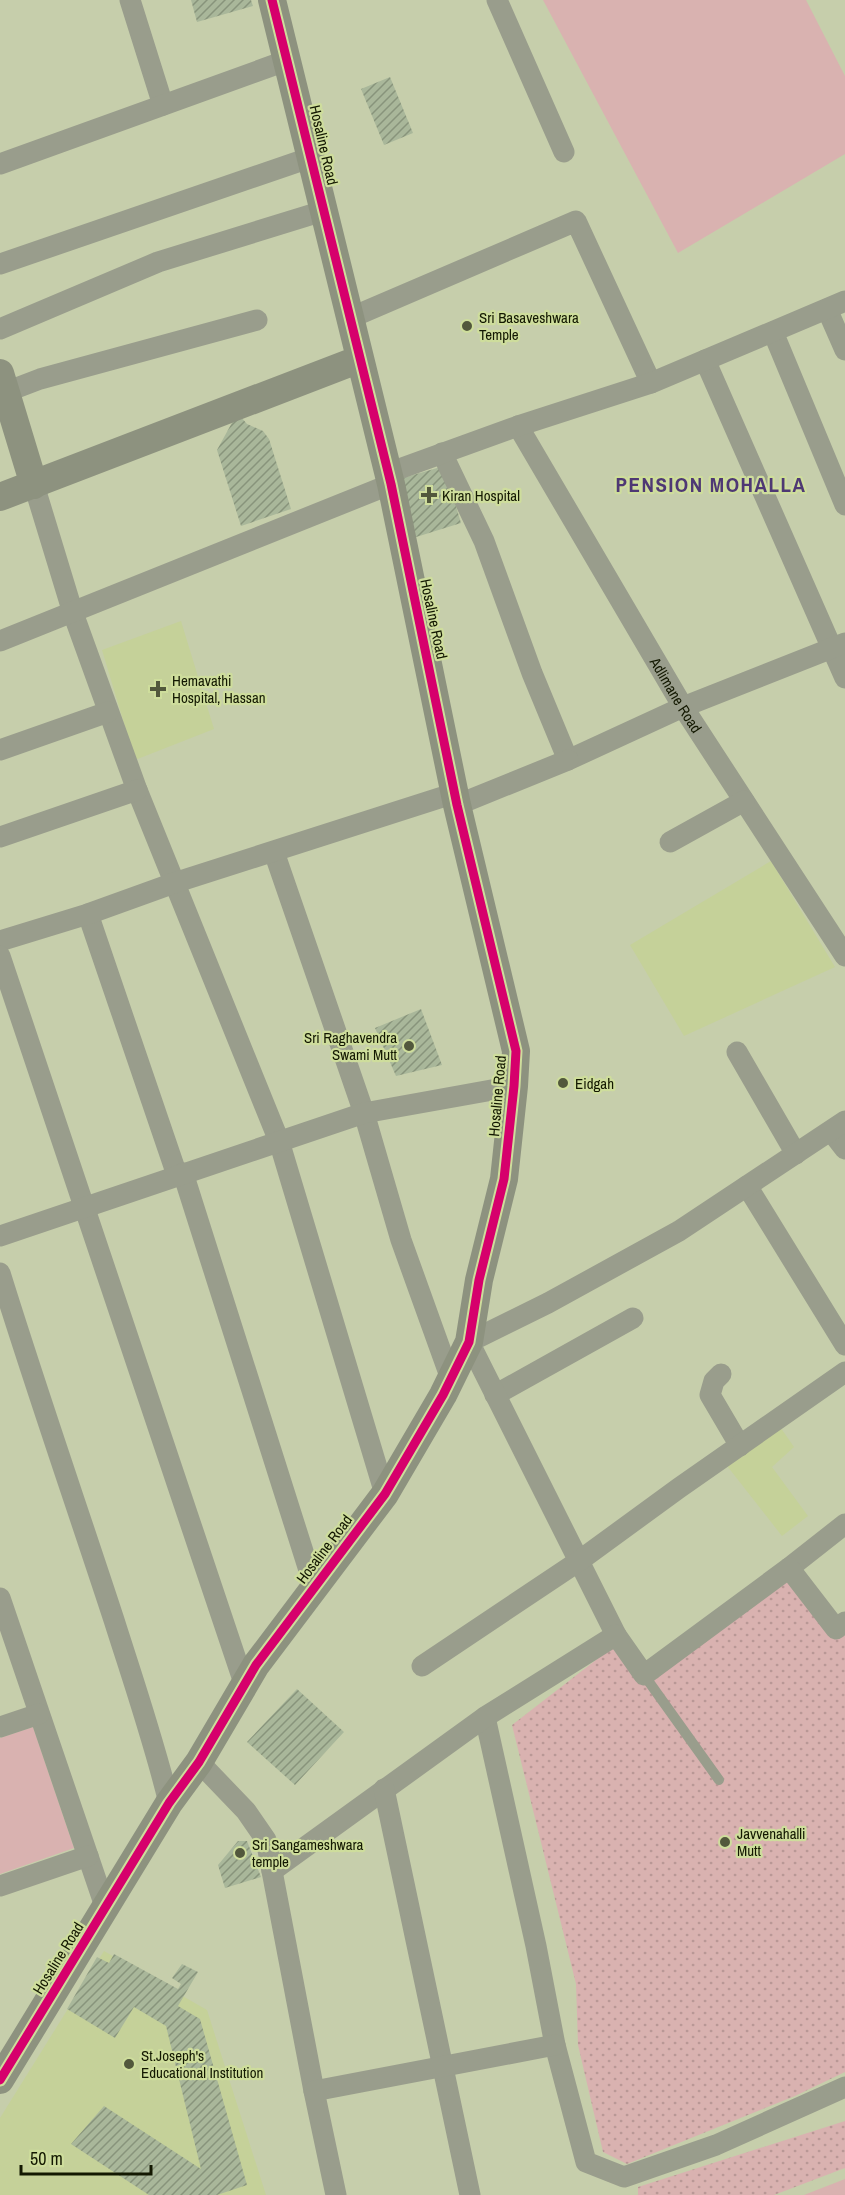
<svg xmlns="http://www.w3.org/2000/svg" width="845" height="2195" viewBox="0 0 845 2195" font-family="'Archivo Narrow',sans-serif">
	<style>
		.built { fill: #c5d199 }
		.grass { fill: url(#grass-dots) }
		.park { fill: #d9b2b0 }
		.building { fill: url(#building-hatch) }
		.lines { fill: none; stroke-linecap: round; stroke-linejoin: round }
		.lane { stroke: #999d8c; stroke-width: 10 }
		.street { stroke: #999d8c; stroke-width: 21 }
		.secondary { stroke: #8d927f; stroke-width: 28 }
		.cycleway-casing { stroke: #cedd9c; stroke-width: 13 }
		.cycleway { stroke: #d6006c; stroke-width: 9 }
		.poi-dot { fill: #52583c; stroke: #cedd9c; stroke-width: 2 }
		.labels { text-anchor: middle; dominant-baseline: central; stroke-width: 4.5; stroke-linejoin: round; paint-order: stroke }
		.street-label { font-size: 15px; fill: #131801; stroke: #cedd9c }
		.poi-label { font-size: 15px; fill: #131801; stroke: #cedd9c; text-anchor: start }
		.district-label { font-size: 21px; font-weight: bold; letter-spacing: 1.5px; fill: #4e3874; stroke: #cedd9c }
	</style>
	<defs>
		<pattern id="grass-dots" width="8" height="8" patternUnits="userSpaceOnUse" patternTransform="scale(1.5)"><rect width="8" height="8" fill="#d9b2b0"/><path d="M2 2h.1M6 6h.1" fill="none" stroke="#b99896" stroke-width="1.8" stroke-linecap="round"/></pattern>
		<pattern id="building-hatch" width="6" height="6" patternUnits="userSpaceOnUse" patternTransform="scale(1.5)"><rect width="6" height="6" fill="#a9b79a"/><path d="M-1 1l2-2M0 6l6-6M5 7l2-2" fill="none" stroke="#88947b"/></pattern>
	</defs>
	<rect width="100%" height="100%" fill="#c6ceab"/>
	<path class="built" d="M181,621L214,729L135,760L102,650Z
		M771,861L835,967L684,1036L630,945Z
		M776,1421L794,1447L772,1467L808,1516L782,1536L724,1462Z
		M104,1951L207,2010L266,2195H0V2118Z"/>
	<path class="grass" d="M786,1578L845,1636V2072L795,2096L627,2164L603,2152L578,2045L576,1984L512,1725L614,1646L655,1677Z
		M845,2121V2168L774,2195H638V2187Z"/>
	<path class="park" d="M543,0H806L845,76V154L678,253Z
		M33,1727L74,1848L0,1874V1738Z
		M845,2179V2195H804Z"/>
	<path class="building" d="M191,0H251L253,6L197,22Z
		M390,77L413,133L384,145L361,89Z
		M241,417L247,424L263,431L269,439L291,509L241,526L217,450L234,419Z
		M444,466L461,523L413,538L396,480Z
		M421,1009L442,1065L396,1076L375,1028Z
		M297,1689L344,1732L295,1785L247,1742Z
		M238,1841H247L261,1877L225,1888L218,1865Z
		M114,1954L178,1989L181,1984L172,1978L182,1964L198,1972L178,2006L200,2019L247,2185L217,2195H149L71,2144L104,2106L201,2169L166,2026L134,2007L115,2038L67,2009L97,1957L109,1963Z"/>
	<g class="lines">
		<path class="lane" d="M644,1675L719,1780"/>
		<g class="street">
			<path d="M130,0L163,105"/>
			<path d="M497,0L564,152"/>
			<path d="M0,164L288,60"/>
			<path d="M0,264L312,157"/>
			<path d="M827,309L845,350"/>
			<path d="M350,318L576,221L651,383"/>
			<path d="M0,329L158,262L323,211"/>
			<path d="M773,332L845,505"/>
			<path d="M705,360L845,678"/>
			<path d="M6,392L40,379L257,320"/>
			<path id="s1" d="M518,426L683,707L845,956"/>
			<path d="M442,453L484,541L532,673L568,760L683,707L845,643"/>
			<path d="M388,473L518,426L651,383L845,301"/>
			<path d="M34,485L73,613L137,790L279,1141L385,1494"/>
			<path d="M0,641L391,484"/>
			<path d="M0,750L108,712"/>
			<path d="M457,805L568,760"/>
			<path d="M0,837L137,790"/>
			<path d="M670,842L744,801"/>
			<path d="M274,852L364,1113L401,1240L451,1379"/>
			<path d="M88,914L177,1175"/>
			<path d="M0,941L88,914L174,883L455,793"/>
			<path d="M0,956L244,1683"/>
			<path d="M737,1052L796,1154"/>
			<path d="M831,1131L845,1149"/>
			<path d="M183,1173L314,1586"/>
			<path d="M747,1186L845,1345"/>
			<path d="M0,1236L364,1113L514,1086"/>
			<path d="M0,1273C36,1389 76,1504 114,1620C133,1680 154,1741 169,1803"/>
			<path d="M721,1374L714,1381L710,1395L740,1446"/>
			<path d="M495,1395L633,1318"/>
			<path d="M789,1568L845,1524"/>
			<path d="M0,1598L106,1909"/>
			<path d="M616,1635L469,1342L548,1303L679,1231L845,1121"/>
			<path d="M422,1666L579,1561L679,1488L845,1372"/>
			<path d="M485,1717L536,1946L555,2045L586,2162L624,2177L716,2145L845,2087"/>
			<path d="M0,1727L39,1714"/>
			<path d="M199,1762L246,1811L266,1840L272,1871L485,1717L616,1635L644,1675L789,1568L836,1629L845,1622"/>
			<path d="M384,1789L470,2195"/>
			<path d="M272,1871L314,2091"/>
			<path d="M0,1886L88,1856"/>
			<path d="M336,2195L314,2091L555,2045"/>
		</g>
		<path class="secondary" d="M0,373L34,485
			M0,497L360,359
			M0,2080L169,1803L199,1762L256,1665L385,1494L443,1395L469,1342L479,1280L504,1179L514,1086L516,1051L457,805L391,484L272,0"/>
		<g class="cycleway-casing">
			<path id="cycleway" d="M0,2080L169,1803L199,1762L256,1665L385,1494L443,1395L469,1342L479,1280L504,1179L514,1086L516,1051L457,805L391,484L272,0"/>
		</g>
		<use href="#cycleway" class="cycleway"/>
	</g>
	<g class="poi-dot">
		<circle cx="467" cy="326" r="6"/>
		<path d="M426 486h6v6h6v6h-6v6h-6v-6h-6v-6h6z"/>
		<path d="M155 680h6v6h6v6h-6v6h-6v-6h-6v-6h6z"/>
		<circle cx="409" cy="1046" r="6"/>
		<circle cx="563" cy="1083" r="6"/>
		<circle cx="725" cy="1842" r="6"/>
		<circle cx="240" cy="1853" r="6"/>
		<circle cx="129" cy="2064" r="6"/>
	</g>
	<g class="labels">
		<g class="street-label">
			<text transform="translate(324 145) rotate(77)">Hosaline Road</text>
			<text transform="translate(434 619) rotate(78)">Hosaline Road</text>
			<text stroke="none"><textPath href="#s1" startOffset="312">Adlimane Road</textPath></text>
			<text transform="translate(497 1096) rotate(-85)">Hosaline Road</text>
			<text transform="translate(324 1549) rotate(-53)">Hosaline Road</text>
			<text transform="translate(58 1958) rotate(-58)">Hosaline Road</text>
		</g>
		<g class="poi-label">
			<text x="479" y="317">Sri Basaveshwara<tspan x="479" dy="17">Temple</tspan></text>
			<text x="442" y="495">Kiran Hospital</text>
			<text x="172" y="680">Hemavathi<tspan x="172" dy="17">Hospital, Hassan</tspan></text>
			<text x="397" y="1037" text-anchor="end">Sri Raghavendra<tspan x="397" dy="17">Swami Mutt</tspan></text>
			<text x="575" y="1083">Eidgah</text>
			<text x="737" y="1833">Javvenahalli<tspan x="737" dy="17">Mutt</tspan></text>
			<text x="252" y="1844">Sri Sangameshwara<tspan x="252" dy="17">temple</tspan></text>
			<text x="141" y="2055">St.Joseph's<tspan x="141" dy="17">Educational Institution</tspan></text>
		</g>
		<g class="district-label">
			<text x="711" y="484">PENSION MOHALLA</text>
		</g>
	</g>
	<path d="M21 2165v9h130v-9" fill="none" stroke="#131801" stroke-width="3"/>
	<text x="30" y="2165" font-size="18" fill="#131801" stroke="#cedd9c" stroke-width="4.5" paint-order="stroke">50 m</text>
</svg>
